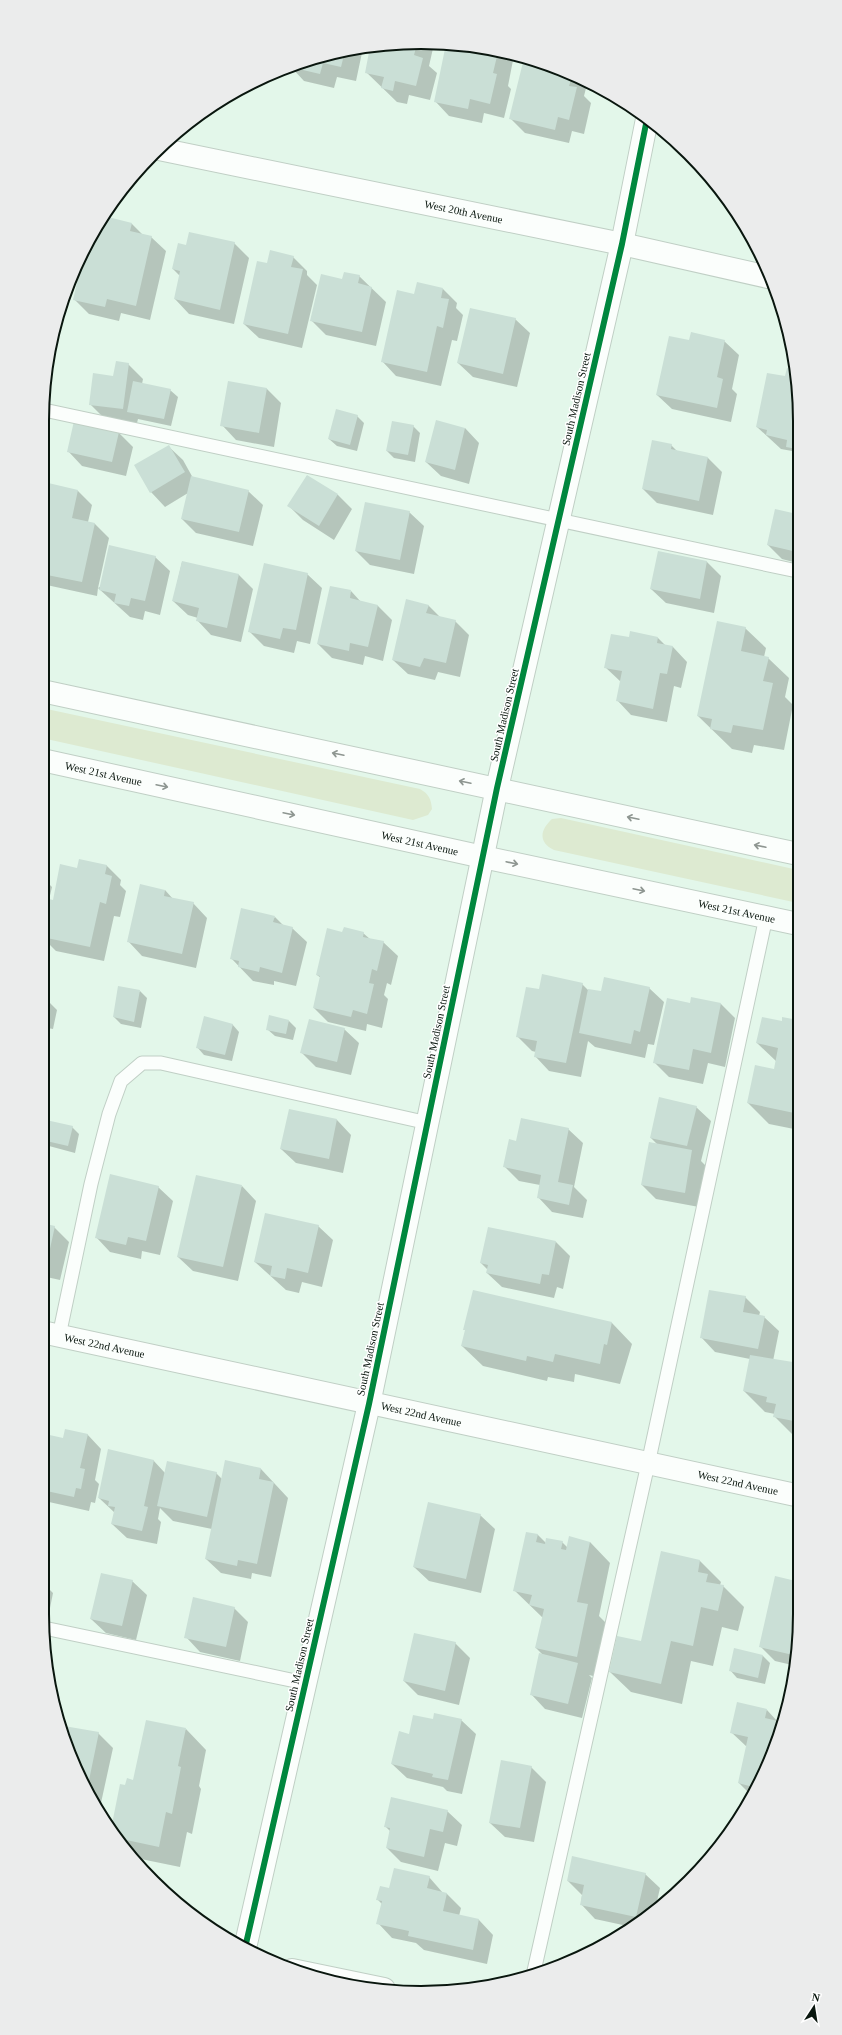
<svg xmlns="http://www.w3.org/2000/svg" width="842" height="2035" viewBox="0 0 842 2035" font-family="'Times New Roman',serif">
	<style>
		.green { fill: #ddead1 }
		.shadow { fill: #0003 }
		.building { fill: #cadfd6 }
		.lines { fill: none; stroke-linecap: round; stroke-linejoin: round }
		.service-casing { stroke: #c0cfc5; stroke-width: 15 }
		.minor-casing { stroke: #c0cfc5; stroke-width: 24 }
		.service { stroke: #fbfefc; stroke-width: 13 }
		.minor { stroke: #fbfefc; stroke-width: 22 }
		.cycleway-casing { stroke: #fff; stroke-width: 8 }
		.cycleway { stroke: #00873e; stroke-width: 6 }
		.oneway { stroke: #8e9691 }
		.labels { text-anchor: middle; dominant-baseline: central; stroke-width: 3; stroke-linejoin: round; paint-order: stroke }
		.street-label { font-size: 11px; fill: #09160e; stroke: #fff }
		.rim { fill: none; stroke: #09160e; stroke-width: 2 }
	</style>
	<rect width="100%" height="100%" fill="#e3f7ea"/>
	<path class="green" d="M42,708L420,789C429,794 431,799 432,809L428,815L413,820L42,738Z
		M561,818L798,870V903L554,850C538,842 540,830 552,819Z"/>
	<path class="shadow" d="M396,43L434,44L429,66L437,73L430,100L409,95L407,104L397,102L366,72L371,47Z
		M470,45L514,55L508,86L511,89L504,118L484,113L482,123L449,116L435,101Z
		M363,48L356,81L337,77L334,88L304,81L291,67L323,55Z
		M525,58L543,62L587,84L584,96L591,103L584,134L572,131L569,143L525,133L511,119Z
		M103,217L132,224L143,235L151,237L166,251L150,320L121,313L119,321L89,314L74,299L87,244L93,232Z
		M234,243L249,258L234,324L189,314L175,299L180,276L173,269L187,246Z
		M293,257L307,271V275L317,285L302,348L259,338L244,324L268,264Z
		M359,276L386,302L376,346L326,335L311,320Z
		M443,289L457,303L456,308L463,315L457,341L452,340L441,386L396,376L382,361L415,295Z
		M515,319L530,333L517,387L473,377L458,363Z
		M690,341H724L739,355L732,389L737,394L731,422L672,409L657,395Z
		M128,364L143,379L142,384L170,390L178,397L171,426L138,419L137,423L105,419L90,404Z
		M797,371V456L792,451L781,449L757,427L786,378Z
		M229,382L267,389L281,403L274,447L236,440L222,425Z
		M357,416L364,423L357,451L337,446L329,439Z
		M413,426L420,433L415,462L394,458L387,451Z
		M465,428L479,443L469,484L441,476L426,462Z
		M118,432L133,447L126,476L82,466L68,451Z
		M671,445L678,452L708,458L722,472L713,515L657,503L643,489Z
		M168,446L183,460L193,478L248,491L263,505L253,546L196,533L182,519L188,493L165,507L151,492Z
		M307,476L338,495L352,509L334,540L303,520L289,506Z
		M78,491L92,505L88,522L95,524L109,538L98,588L155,557L170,571L160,615L145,611L143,620L130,617L98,588L97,596L42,584V496Z
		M776,511L797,515V563L782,559L768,545Z
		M409,512L424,526L414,574L370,565L356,551Z
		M659,552L707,562L721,576L714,613L666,603L651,589Z
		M182,562L239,575L253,589L241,642L211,635L197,620L198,618L188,615L173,601Z
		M307,574L322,588L310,644L297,641L294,653L264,646L249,631Z
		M351,591L361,602L378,606L392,620L383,661L365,656L363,665L332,658L318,644Z
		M428,605L440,617L455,621L469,635L460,677L438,672L435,680L408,674L393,660Z
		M745,628L766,648L764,657L768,658L789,678L785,697L793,705L784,750L754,745L752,753L732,749L698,716Z
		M658,638L666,646L673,647L687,662L681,688L674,686L667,722L631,715L617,700L621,682L605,667L630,639Z
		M106,865L121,880L120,885L126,891L120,917L114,916L104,961L56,951L50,945L44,971H42V877L52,887L49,900L53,901L77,870Z
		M165,890L173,899L193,903L207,918L196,968L142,956L128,941Z
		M275,917L284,926L292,928L307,942L296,986L274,981V985L253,981L231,958Z
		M343,933H363L370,939L383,942L398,956L391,985L387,983L384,995L388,999L382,1028L367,1024L366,1031L328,1022L314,1008L321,978L317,975Z
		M582,984L588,990L602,992L649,988L664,1002L654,1045L648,1044L645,1058L595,1047L588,1041L581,1077L549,1071L535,1056L536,1052L532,1051L517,1036L540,991Z
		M140,991L147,998L141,1028L121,1024L114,1017Z
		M692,999L721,1004L735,1018L725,1067L708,1063L703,1084L669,1077L655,1063L691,1005Z
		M42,1001L50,1003L57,1010L53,1029L42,1027Z
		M783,1018L798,1021L799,1130L769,1124L748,1103L775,1070L777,1062L757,1043L782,1022Z
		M289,1021L296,1028L293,1040L275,1036L267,1029Z
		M232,1024L239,1032L232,1061L204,1055L197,1047Z
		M344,1029L359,1043L351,1075L316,1067L301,1052Z
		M696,1107L711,1121L701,1161L706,1166L699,1207L656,1199L642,1185L658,1145L651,1138Z
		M290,1110L337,1120L351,1135L343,1173L296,1163L281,1149Z
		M46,1121L72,1127L79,1134L75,1153L49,1146L42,1139Z
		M568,1129L583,1143L574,1187L587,1200L583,1218L552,1212L538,1197L540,1185L519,1181L504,1166L517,1142Z
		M242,1186L256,1201L238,1281L193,1271L178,1257Z
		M158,1187L173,1201L160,1255L142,1251L141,1259L110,1252L96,1237Z
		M42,1224L54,1227L69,1242L60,1280L42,1276Z
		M318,1226L333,1240L322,1287L302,1282L299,1293L286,1290L255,1262Z
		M556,1242L570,1256L563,1289L557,1287L554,1298L502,1287L487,1273L488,1270L481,1263Z
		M799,1285V1318L793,1312Z
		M745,1297L760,1312L759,1316L764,1317L779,1331L773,1361L799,1364L800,1438L795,1437L774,1416L775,1414L765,1412L744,1391L750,1359L715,1352L701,1337Z
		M612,1323L632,1344L620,1384L575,1374L574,1382L548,1377L547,1381L483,1366L462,1346L466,1331L464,1329Z
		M87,1434L101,1449L95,1480L99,1484L95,1503L91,1502L89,1511L49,1502L42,1496V1451L63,1439Z
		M153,1460L165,1473H216L222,1479L226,1461L261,1469L288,1498L271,1577L252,1573L251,1579L221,1573L206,1559L212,1529L173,1521L160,1508L158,1519L161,1522L157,1544L127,1538L112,1524L115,1513L99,1498Z
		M480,1515L495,1529L481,1593L429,1581L414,1567Z
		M527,1533L538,1535L546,1543L562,1542L567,1547L590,1542L610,1563L599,1616L609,1626L597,1677L589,1675L592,1678L582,1718L545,1709L531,1694L544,1656L536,1648L543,1618L514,1590Z
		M662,1553L700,1561L721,1582L720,1585L723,1586L744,1607L738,1631L722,1627L713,1666L691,1661L682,1704L631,1692L610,1672L642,1642Z
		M132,1581L147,1595L136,1640L106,1633L91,1619Z
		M42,1585L46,1586L53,1593L49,1613L42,1612Z
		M234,1608L248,1622L240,1661L200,1652L186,1637Z
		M800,1614L792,1665L775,1661L761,1647Z
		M455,1643L470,1658L459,1705L418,1695L404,1681Z
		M735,1650L763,1656L770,1663L765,1684L737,1678L730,1670Z
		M767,1710L778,1722L782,1723L780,1736L749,1793L739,1783L747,1747L731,1732Z
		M434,1720H461L476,1734L462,1794L447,1791L443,1787L407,1778L392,1764L410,1735Z
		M186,1729L206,1750L199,1786L201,1789L192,1834L187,1832L180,1867L131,1857L112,1830L126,1787L134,1781Z
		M98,1733L113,1748L99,1812L93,1803L63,1737Z
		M531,1767L546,1782L534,1842L505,1837L490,1823Z
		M447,1811L462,1825L457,1846L445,1843L438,1871L401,1862L387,1848L390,1831L385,1826Z
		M645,1874L660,1888L655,1910L632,1927L595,1919L581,1904L582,1895L568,1881Z
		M429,1877L443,1893L447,1894L461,1908L459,1916L479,1920L493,1935L487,1964L424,1950L416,1943L392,1938L378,1923L382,1904L378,1900L390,1889Z"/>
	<path class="building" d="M396,43L417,44L414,55L423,58L416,86L395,81L393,91L381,88L384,77L365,73L370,47Z
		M446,44L470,45L498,52L493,73L497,74L490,104L470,99L468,109L434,102Z
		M345,51L341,67L323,63L320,74L290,67L323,55Z
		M524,58L543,62L572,76L569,86L577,87L569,120L558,117L555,130L509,119Z
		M104,216L132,223L130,231L152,236L136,306L107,299L105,307L73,300L85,248L93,232Z
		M189,232L235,242L220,310L174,299L180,271L172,269L178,243L186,245Z
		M270,250L294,256L291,267L303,269L288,334L243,324L257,261L267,263Z
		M344,272L360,275L358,283L372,287L362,332L310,321L321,274L342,279Z
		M417,282L443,288L441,298L449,299L443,328L437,326L427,372L381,362L397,290L414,294Z
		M470,308L516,318L503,374L457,363Z
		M691,332L725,340L717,377L723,379L717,408L656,395L669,336L689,340Z
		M116,361L129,363L123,409L89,405L93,373L113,376Z
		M787,368L797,371V449L786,447L787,440L766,435L767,430L756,427L767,373L785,376Z
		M133,381L171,389L164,419L127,412Z
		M228,381L267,388L259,433L220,426Z
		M336,409L358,415L350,445L328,439Z
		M436,420L465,428L455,470L425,462Z
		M74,421L119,432L112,462L67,452Z
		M392,421L414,425L408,455L386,451Z
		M652,440L672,444L671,449L708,457L699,501L642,489Z
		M169,445L185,472L150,493L134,465Z
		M307,475L338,494L319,526L287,506Z
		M191,476L249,490L239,532L181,519Z
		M44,482L78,490L72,518L95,523L82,582L42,574V491Z
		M365,502L410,511L400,560L355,551Z
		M775,509L797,514V552L767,545Z
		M109,545L156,556L145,601L131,598L129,606L114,603L116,594L99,590Z
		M658,551L707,561L700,599L650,589Z
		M182,561L239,574L227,628L196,621L199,608L172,601Z
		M264,563L308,573L296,630L283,628L280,639L248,632Z
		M330,586L351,590L350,598L378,605L368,647L350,643L349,651L317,644Z
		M406,599L429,605L426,613L456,620L446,663L424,658L420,667L392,660Z
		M717,621L746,627L741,651L769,657L763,681L773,683L763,730L733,725L731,733L710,729L712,719L697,716Z
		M630,631L658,637L657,643L673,646L667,674L660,673L653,709L616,701L622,671L604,668L611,634L629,637Z
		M79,859L107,865L105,874L112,876L106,904L100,902L90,947L42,937L49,899L53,900L60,864L77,868Z
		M140,884L165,890L164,896L194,902L182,954L127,942Z
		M241,908L275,916L273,922L293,927L282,973L260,967L259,972L238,967L239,961L230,959Z
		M344,927L364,932L363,937L384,941L377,971L372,969L369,983L374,984L367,1014L353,1010L351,1017L313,1008L320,976L316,975L327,928L342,932Z
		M542,974L583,983L566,1063L534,1057L537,1041L516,1037L526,987L539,989Z
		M604,977L650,987L640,1032L634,1030L631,1044L579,1033L588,989L601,991Z
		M118,986L140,990L134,1022L113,1017Z
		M691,997L721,1003L711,1053L693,1049L689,1070L653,1063L667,998L690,1003Z
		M42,1000L50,1002L46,1023L42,1022Z
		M269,1015L289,1020L286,1034L266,1030Z
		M204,1016L233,1024L225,1055L196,1048Z
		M762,1017L782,1021V1017L798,1020L799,1114L747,1103L755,1065L774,1069L778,1048L756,1043Z
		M309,1019L345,1028L337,1062L300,1053Z
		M659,1097L697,1106L687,1146L650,1138Z
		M289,1109L337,1119L329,1159L280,1149Z
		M521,1118L569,1128L558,1182L573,1185L569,1205L537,1198L541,1175L503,1167L509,1139L516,1141Z
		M46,1120L73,1126L68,1146L42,1140Z
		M649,1142L692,1150L685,1193L641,1185Z
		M110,1174L159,1186L146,1241L128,1237L126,1245L95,1238Z
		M196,1175L242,1185L223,1267L177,1257Z
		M265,1213L319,1225L308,1273L287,1268L285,1279L270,1276L272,1266L254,1262Z
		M42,1223L55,1226L46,1267L42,1266Z
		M488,1227L556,1241L549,1275L542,1274L540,1284L486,1273L488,1265L480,1263Z
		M799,1282V1314L792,1312Z
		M473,1290L612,1322L607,1345L604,1344L600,1364L555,1354L553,1362L527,1356L526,1361L461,1346L465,1330H463Z
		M709,1290L746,1296L743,1312L765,1316L758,1349L700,1338Z
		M750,1355L799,1363V1422L773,1417L776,1404L766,1402L767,1397L743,1391Z
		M65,1429L88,1434L80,1468L85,1469L81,1489L76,1488L74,1497L42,1490V1447L45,1434L63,1438Z
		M108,1449L154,1460L144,1506L148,1507L142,1531L111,1524L115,1507L108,1506L109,1501L98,1498Z
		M225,1460L261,1468L259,1479L274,1482L257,1564L238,1560L237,1566L205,1559Z
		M167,1461L217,1472L207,1517L157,1506Z
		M428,1502L481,1514L466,1579L413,1567Z
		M526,1532L538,1534L536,1542L545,1544L546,1538L563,1541L561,1549L566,1550L569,1536L590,1542L577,1602L588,1604L577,1657L535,1648L544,1609L529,1605L532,1595L513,1591Z
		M661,1551L700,1560L698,1572L708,1574L706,1582L724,1585L718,1611L701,1607L693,1646L671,1641L661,1684L609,1672L617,1636L641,1641Z
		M101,1573L133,1580L122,1626L90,1619Z
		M775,1576L800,1582V1614L793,1655L759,1647Z
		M42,1584L46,1585L43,1602H42Z
		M193,1597L235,1607L226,1647L184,1638Z
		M414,1633L456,1642L445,1691L403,1681Z
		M734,1648L763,1655L758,1678L729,1671Z
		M539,1653L578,1663L568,1704L530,1695Z
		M737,1702L767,1709L765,1718L782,1722L780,1736L753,1787L738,1783L748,1737L730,1733Z
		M434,1713L462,1719L448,1780L432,1777L433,1774L391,1764L399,1731L409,1734L413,1715L433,1719Z
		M146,1720L186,1728L178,1766L181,1767L172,1814L166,1812L159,1847L117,1838L111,1829L120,1784L125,1785L127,1778L133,1780Z
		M64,1726L99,1732L87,1790L62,1736Z
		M501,1760L532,1766L520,1828L489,1823Z
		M391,1797L448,1810L443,1832L430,1829L424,1857L386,1848L390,1828L384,1827Z
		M572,1856L646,1873L636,1917L580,1905L584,1885L567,1881Z
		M698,1860L706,1862L694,1874Z
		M394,1868L430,1876L427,1888L447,1893L443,1911L479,1919L473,1950L408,1936L409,1931L376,1924L382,1901L376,1900L380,1886L389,1888Z"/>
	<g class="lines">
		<g class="service-casing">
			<path id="service" d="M44,410L797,571
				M59,1336L91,1184L109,1114L121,1081L142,1063H161L428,1123
				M44,1628L305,1683
				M534,1971L648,1464L766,917"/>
		</g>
		<g class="minor-casing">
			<g id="minor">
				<path id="s1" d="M159,149L622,244L768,277"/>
				<path d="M42,691L798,854"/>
				<path id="s2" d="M42,760L483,857L798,924"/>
				<path id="s3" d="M42,1332L800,1496"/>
				<path d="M245,1948L369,1404L497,788L622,244L647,119"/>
				<path d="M292,1970L384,1989"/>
			</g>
		</g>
		<use href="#service" class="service"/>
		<use href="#minor" class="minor"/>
		<g class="cycleway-casing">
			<path id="cycleway" d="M245,1948L369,1404L497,788L622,244L647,119"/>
		</g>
		<use href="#cycleway" class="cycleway"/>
	</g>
	<defs><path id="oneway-shaft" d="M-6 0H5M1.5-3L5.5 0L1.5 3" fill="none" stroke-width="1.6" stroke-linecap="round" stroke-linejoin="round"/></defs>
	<g class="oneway">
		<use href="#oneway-shaft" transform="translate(338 754) rotate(-168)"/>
		<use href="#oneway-shaft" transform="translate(465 782) rotate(-168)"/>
		<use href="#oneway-shaft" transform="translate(162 786) rotate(12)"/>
		<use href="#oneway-shaft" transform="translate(289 814) rotate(12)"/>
		<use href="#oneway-shaft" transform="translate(633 818) rotate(-168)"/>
		<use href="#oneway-shaft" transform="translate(760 846) rotate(-168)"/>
		<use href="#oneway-shaft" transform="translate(512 863) rotate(12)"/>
		<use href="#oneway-shaft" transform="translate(639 890) rotate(12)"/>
	</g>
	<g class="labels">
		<g class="street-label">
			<text stroke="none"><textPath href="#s1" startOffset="311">West 20th Avenue</textPath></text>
			<text transform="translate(576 399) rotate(-77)">South Madison Street</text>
			<text transform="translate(504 715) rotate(-77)">South Madison Street</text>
			<text stroke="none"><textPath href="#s2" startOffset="63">West 21st Avenue</textPath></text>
			<text stroke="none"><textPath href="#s2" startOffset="387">West 21st Avenue</textPath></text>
			<text stroke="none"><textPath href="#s2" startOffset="711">West 21st Avenue</textPath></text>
			<text transform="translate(436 1032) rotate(-78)">South Madison Street</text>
			<text stroke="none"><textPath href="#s3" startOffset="64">West 22nd Avenue</textPath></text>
			<text transform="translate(370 1349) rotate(-78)">South Madison Street</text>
			<text stroke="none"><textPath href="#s3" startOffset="388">West 22nd Avenue</textPath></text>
			<text stroke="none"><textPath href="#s3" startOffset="712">West 22nd Avenue</textPath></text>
			<text transform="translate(299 1665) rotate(-77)">South Madison Street</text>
		</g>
	</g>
	<path d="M0 0H842V2035H0ZM421 49H421A372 372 0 0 1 793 421V1614A372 372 0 0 1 421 1986H421A372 372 0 0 1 49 1614V421A372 372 0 0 1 421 49Z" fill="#ebecec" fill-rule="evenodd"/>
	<path class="rim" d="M421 49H421A372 372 0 0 1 793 421V1614A372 372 0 0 1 421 1986H421A372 372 0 0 1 49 1614V421A372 372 0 0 1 421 49Z"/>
	<g transform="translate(814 2007) rotate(12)" stroke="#ffffff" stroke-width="3" paint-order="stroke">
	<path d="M0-3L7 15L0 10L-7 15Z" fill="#09160e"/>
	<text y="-6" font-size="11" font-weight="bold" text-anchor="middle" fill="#09160e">N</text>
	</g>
</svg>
